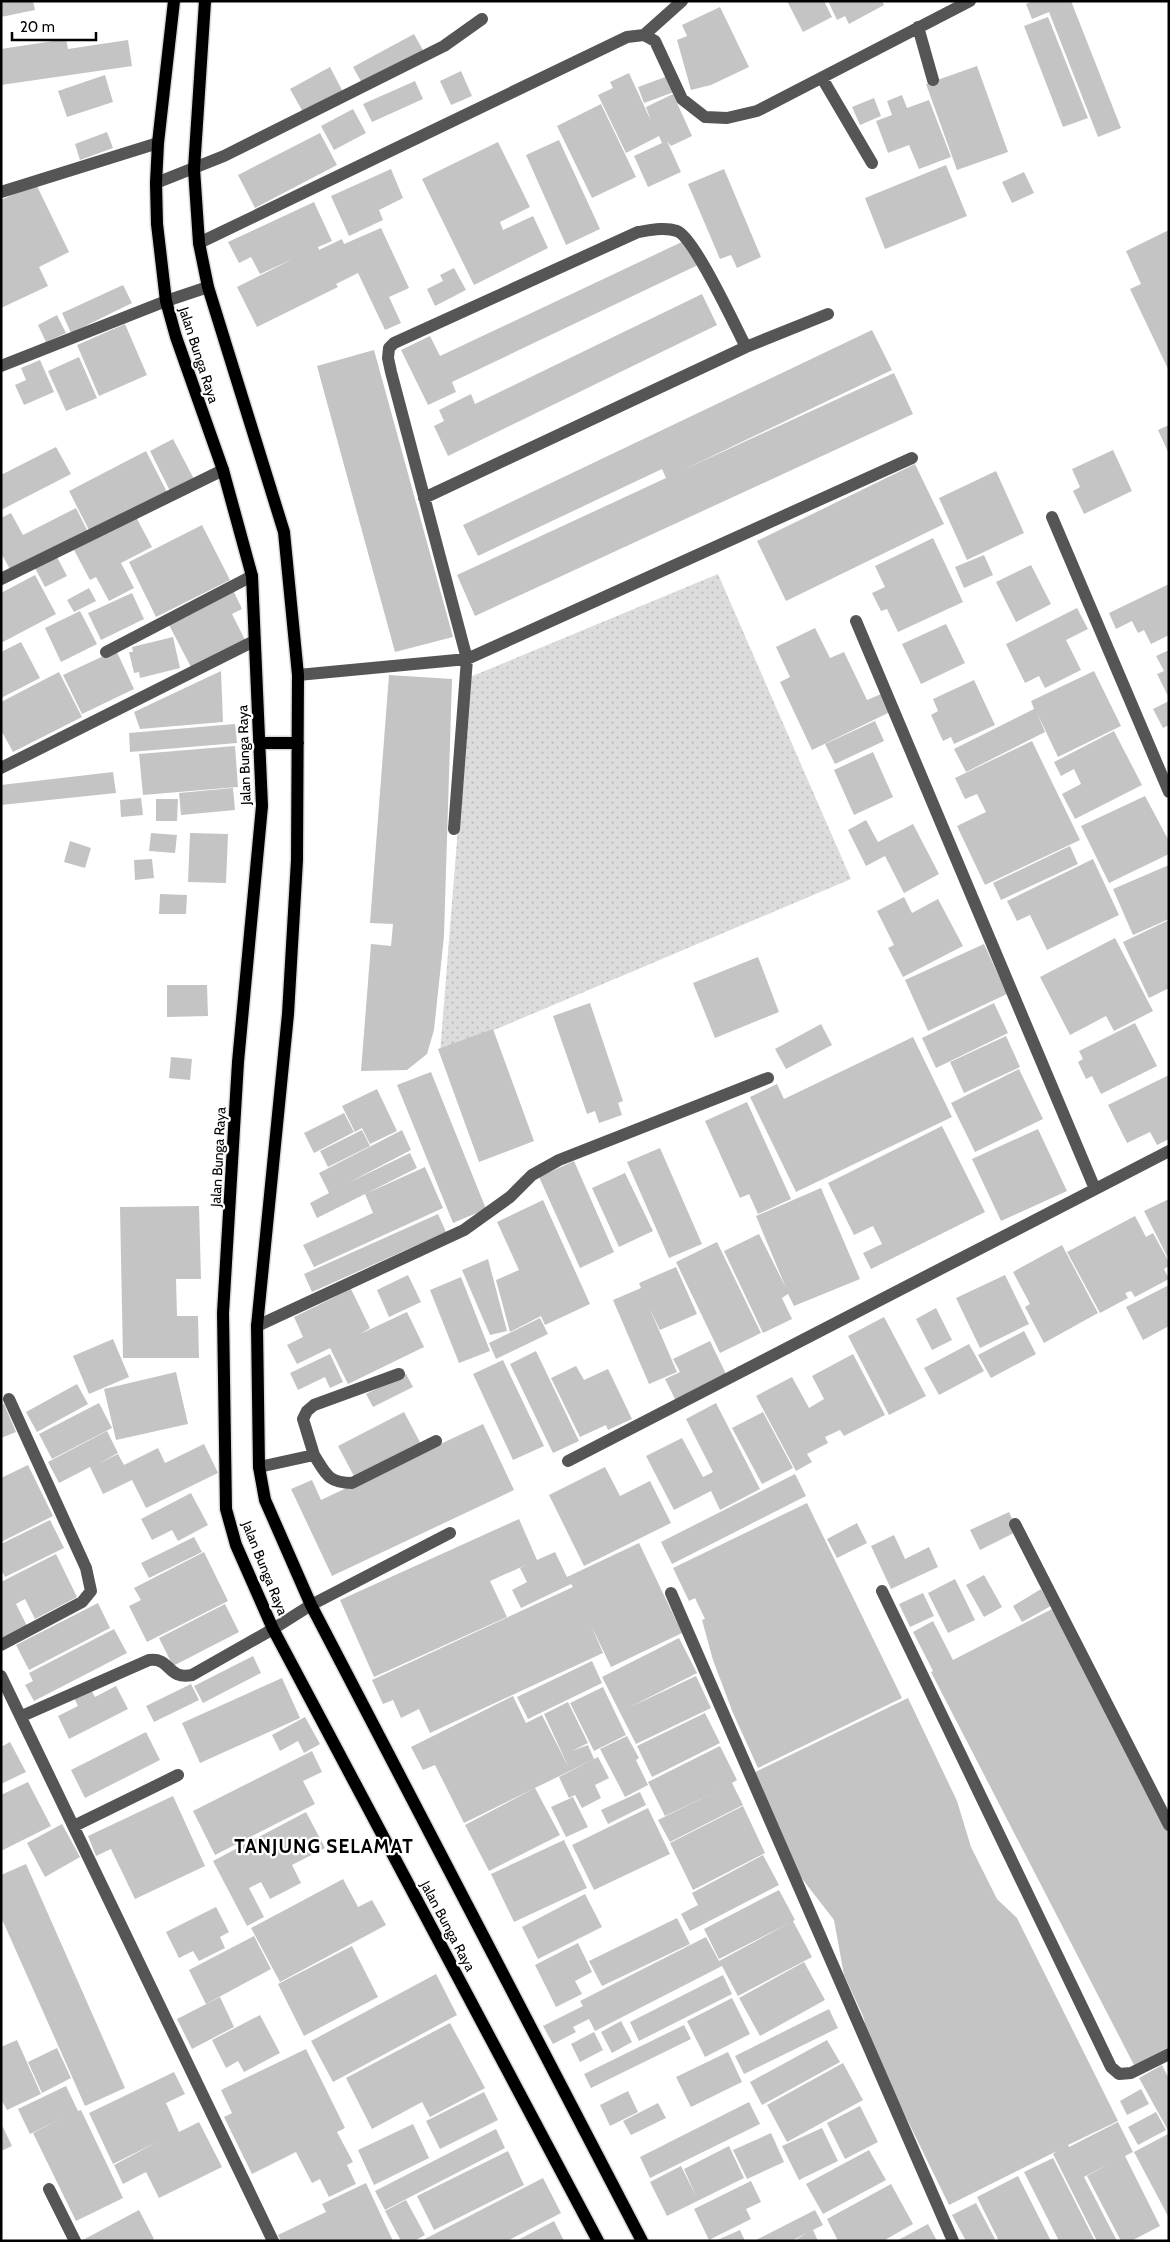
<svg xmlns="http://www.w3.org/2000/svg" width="1170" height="2242" viewBox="0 0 1170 2242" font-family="Cabin,sans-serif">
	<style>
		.grass { fill: url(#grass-dots) }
		.building { fill: #c4c4c4 }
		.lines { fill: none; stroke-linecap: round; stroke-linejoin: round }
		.major-casing { stroke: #dbdbdb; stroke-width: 15 }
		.minor { stroke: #555; stroke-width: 12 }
		.major { stroke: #000; stroke-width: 12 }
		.labels { text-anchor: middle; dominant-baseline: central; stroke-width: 4.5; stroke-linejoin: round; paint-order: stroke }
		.street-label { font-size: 14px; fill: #000; stroke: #fff }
		.district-label { font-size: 19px; font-weight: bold; letter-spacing: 1px; fill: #000; stroke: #fff }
	</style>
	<defs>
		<pattern id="grass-dots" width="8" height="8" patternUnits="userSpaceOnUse" patternTransform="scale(1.25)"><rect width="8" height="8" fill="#dcdcdc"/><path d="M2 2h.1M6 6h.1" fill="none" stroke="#bbb" stroke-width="1.8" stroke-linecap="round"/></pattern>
	</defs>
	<rect width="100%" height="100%" fill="#fff"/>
	<path class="grass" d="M718,574L851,879L440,1053L470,677Z"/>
	<path class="building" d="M1,1H33L35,10L1,17Z
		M787,1H824L832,17L803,32Z
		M828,1H882L884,5L849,24L845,16L837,20Z
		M1033,1H1071L1121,128L1098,137L1049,12L1032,19L1026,4Z
		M720,7L749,67L711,85L691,90L677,40L687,36L682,25Z
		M1048,17L1088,118L1063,127L1024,26Z
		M414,34L424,52L363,85L353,67Z
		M66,39L68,49L128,40L132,66L1,85V49Z
		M977,66L1008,152L957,170L926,84Z
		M330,67L343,92L304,114L290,89Z
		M461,71L472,96L451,105L440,81Z
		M629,73L651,121L646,107L673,94L692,136L671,146L667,141L681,172L648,187L634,156L662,143L659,136L626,153L598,95L613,88L610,82Z
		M105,75L113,102L67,117L58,91Z
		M668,76L674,92L644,103L638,87Z
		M415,81L423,99L372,122L363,104Z
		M902,95L907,108L929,100L951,157L919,169L909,145L888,153L876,121L892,115L887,101Z
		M874,98L881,116L860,125L852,107Z
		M601,104L636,177L592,198L557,126Z
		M353,109L366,133L334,150L321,126Z
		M107,132L113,148L80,160L75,144Z
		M320,133L337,165L255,208L238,175Z
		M559,140L600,229L566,245L526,155Z
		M498,142L530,207L500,222L503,230L533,216L548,248L474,285L422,179Z
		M946,165L967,216L885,249L865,198Z
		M391,169L403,198L379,210L383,220L349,236L331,196Z
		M724,169L761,257L737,268L731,255L720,259L688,184Z
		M1024,172L1034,193L1012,203L1002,182Z
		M36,184L69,252L39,267L48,286L1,308V200Z
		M314,202L332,241L318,247L319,250L342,239L344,244L381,228L409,288L389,297L401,323L385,330L358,273L336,284L338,287L257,327L237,287L293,259L260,274L251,257L239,263L228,242Z
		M1169,230V371L1130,289L1141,284L1126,251Z
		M686,240L698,265L452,382L456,392L428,405L401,350L430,336L440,356Z
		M454,268L466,290L435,306L427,289L443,281L440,275Z
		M123,285L132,303L71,333L62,313Z
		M702,294L717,325L448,456L434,426L444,421L439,410L471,394L475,404Z
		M57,315L66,333L46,342L38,325Z
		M125,324L147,375L99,396L77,345Z
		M872,330L892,370L681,471L894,373L913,414L475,616L457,575L666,478L662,469L478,556L463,525Z
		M374,350L453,637L395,652L317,366Z
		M79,357L97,398L66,411L48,371Z
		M40,360L54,392L24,405L15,385L26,380L21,368Z
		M1169,425V454L1158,430Z
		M173,439L194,479L170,491L150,451Z
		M56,447L71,474L1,510V475Z
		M1113,450L1132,491L1084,514L1073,491L1080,487L1072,469Z
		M146,451L168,494L91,534L69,491Z
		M915,464L944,524L786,601L757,541Z
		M996,471L1024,533L967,560L939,498Z
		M76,508L88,532L11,571L1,553V518L11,513L23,535Z
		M136,517L152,547L121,563L134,588L109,601L96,577L90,580L74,550Z
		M202,525L230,580L156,617L129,562Z
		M933,538L963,602L898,632L887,609L881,611L872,593L885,587L875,566Z
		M984,555L993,575L964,588L955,567Z
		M57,557L67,576L45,587L35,568Z
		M1031,565L1051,604L1016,622L996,582Z
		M35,575L56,614L1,643V593Z
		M1169,584V635L1151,644L1144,630L1138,633L1132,621L1116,629L1109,613Z
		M89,588L96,601L74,612L67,600Z
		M233,590L242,609L232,614L246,642L192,669L168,623Z
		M132,593L144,619L101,640L88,613Z
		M1077,608L1088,629L1066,640L1081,670L1045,688L1039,676L1025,683L1006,644Z
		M80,611L97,644L61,662L45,628Z
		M946,624L965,663L921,684L902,644Z
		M815,628L830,658L844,652L867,700L881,694L890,712L812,750L780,682L790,677L776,647Z
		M173,637L180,668L140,678L139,672L134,673L129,652H133L132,647Z
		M21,642L40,678L1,698V652Z
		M116,650L134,689L82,714L63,675Z
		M1169,650V698L1157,674L1164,671L1156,656Z
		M221,671L223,722L140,729L134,712Z
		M1094,671L1121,726L1058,757L1037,713L1045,732L966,772L954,749L1034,709L1031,701Z
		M59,672L82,717L13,752L1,730V702Z
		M389,675L452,679L444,936L434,1030L427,1054L407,1070L361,1071L371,944L391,946L393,924L370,923Z
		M974,680L995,725L954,744L951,737L943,741L931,715L938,711L933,699Z
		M1169,701V725L1163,728L1153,709Z
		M875,721L884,741L835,764L825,744Z
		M235,724L237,743L130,752L129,733Z
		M1114,731L1142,785L1075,819L1062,794L1081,784L1074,769L1061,776L1054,762Z
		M1032,741L1080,840L985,885L957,826L986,812L977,794L965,799L955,778Z
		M235,746L238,787L143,795L139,754Z
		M873,752L893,797L854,815L834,770Z
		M113,772L116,793L1,805V785Z
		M233,788L235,810L181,815L179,793Z
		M1145,796L1169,841V854L1109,883L1081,826Z
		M141,798L143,815L121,817L120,800Z
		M156,799H178L177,821H156Z
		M866,820L878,842L913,824L939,874L904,893L885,856L866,866L848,830Z
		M151,833L177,835L175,853L149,851Z
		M190,833L228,834L226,883L188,882Z
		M70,841L91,848L85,868L64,862Z
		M1070,846L1078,864L1001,900L993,883Z
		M152,859L154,878L135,880L134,860Z
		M1093,859L1119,915L1047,950L1030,915L1017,921L1007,901Z
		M1169,865V919L1133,935L1113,889Z
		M160,894L187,895L186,914H159Z
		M904,897L912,913L938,899L963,946L903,977L888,948L894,945L877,911Z
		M1169,920V988L1149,998L1123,942Z
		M1115,938L1153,1011L1114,1031L1106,1016L1070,1035L1040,977Z
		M984,944L1007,994L928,1031L905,980Z
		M758,957L779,1012L715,1038L693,983Z
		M167,985H207L208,1016L167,1017Z
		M590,1003L623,1101L618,1103L622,1115L599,1123L595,1111L587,1114L553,1016Z
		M994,1003L1008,1033L936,1068L922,1038Z
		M1135,1023L1157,1066L1101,1094L1092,1076L1086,1079L1078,1062L1083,1059L1079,1051Z
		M821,1024L832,1045L786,1069L775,1049Z
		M493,1029L534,1141L479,1162L438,1049Z
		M1006,1036L1020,1067L964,1093L950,1062Z
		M913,1037L952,1117L796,1192L750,1097L777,1084L784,1099Z
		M171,1057L192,1059L190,1080L169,1078Z
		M1019,1069L1043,1119L975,1152L951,1103Z
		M431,1072L486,1209L453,1223L397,1085Z
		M1169,1075V1139L1157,1145L1150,1132L1127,1143L1108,1105Z
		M377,1089L397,1131L370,1144L362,1128L355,1132L342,1106Z
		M747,1102L791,1199L758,1214L749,1194L740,1198L705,1121Z
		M344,1113L354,1132L314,1153L304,1133Z
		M942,1126L985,1212L871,1269L863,1253L882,1244L873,1226L854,1235L828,1183Z
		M1038,1129L1067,1191L1001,1221L972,1159Z
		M362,1130L370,1146L328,1167L320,1151Z
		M402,1130L411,1150L348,1183L410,1153L417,1168L317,1218L310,1203L329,1193L319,1173Z
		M660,1148L702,1244L669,1258L627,1162Z
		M574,1161L614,1252L580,1268L539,1177Z
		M425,1167L443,1208L314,1267L303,1245L373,1213L365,1194Z
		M625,1173L653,1231L619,1247L592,1188Z
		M821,1188L860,1279L794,1306L788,1294L782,1298L792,1319L763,1333L724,1251L759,1234L786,1288L756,1216Z
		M1169,1199V1260L1144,1211Z
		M543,1200L590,1304L545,1325L541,1316L510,1332L496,1280L519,1270L497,1222Z
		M199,1206L201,1279H176L177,1316H198L199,1358H123L120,1207Z
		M438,1214L446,1232L312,1292L304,1274Z
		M1135,1216L1146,1237L1153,1233L1169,1262V1266L1164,1269L1169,1279L1135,1297L1131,1291L1125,1293L1128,1298L1100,1313L1067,1252Z
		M717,1242L761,1333L720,1353L676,1262Z
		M1062,1245L1098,1313L1044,1343L1025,1307L1030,1304L1013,1272Z
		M488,1259L507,1331L490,1335L462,1270Z
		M676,1267L697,1314L660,1330L649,1307L677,1372L649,1384L613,1300L641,1288L639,1283Z
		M408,1275L421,1302L389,1317L377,1290Z
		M1005,1275L1029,1324L980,1348L956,1298Z
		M461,1277L490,1351L459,1363L430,1290Z
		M1169,1285V1326L1143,1340L1126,1307Z
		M351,1289L370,1328L360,1334L407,1312L424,1347L348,1384L330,1348L297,1364L287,1345L303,1337L294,1317Z
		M936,1308L952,1340L932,1350L916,1319Z
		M884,1317L926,1396L889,1415L848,1336Z
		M540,1318L548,1334L496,1359L489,1343Z
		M1024,1331L1036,1354L991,1378L978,1355Z
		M113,1339L129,1377L89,1394L73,1356Z
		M710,1341L727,1376L676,1401L665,1379L680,1372L673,1359Z
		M969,1344L984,1371L939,1395L924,1368Z
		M536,1351L579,1441L553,1453L510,1364Z
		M330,1354L343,1382L330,1388L325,1377L298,1390L290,1373Z
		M853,1354L885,1415L844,1436L840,1430L825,1437L828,1443L807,1454L812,1462L796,1471L756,1396L792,1377L809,1408L824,1399L812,1376Z
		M503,1360L544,1446L513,1460L473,1374Z
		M576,1366L584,1380L608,1369L632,1419L608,1430L606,1425L580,1437L551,1378Z
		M176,1372L188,1424L116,1440L104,1389Z
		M406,1374L413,1387L373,1407L366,1394Z
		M77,1384L88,1404L37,1432L26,1412Z
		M99,1403L112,1428L52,1459L39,1434Z
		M716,1403L760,1489L720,1510L711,1491L674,1510L646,1456L682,1438L703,1477L713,1472L686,1419Z
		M4,1404L16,1432L1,1438V1405Z
		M404,1412L422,1446L356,1480L338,1446Z
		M763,1412L793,1468L762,1484L732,1428Z
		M483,1424L514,1490L332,1576L291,1489L312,1480L321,1500Z
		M107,1431L118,1453L98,1464L118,1454L124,1465L158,1448L165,1463L204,1444L218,1473L146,1508L132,1480L103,1494L90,1467L59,1483L48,1462Z
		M28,1465L53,1516L1,1542V1478Z
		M605,1467L620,1496L650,1481L671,1523L584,1566L549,1495Z
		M795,1474L806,1496L672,1564L661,1542Z
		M191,1493L208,1525L178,1541L172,1530L152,1540L141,1519Z
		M807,1503L902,1698L758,1768L733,1713L713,1660L702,1620L705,1619L695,1598L689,1601L673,1568Z
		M1009,1512L1018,1531L980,1550L970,1530Z
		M519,1519L537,1560L555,1552L567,1577L639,1543L682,1633L611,1667L591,1625L603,1653L430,1733L419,1709L401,1718L393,1700L383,1704L372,1680L573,1587L571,1584L521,1608L512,1590L527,1582L520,1568L528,1564L490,1581L507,1617L374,1677L340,1600Z
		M50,1520L64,1548L5,1577L1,1569V1544Z
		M857,1523L867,1543L837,1558L827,1539Z
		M894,1535L905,1559L929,1547L938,1567L891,1589L871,1546Z
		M194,1537L202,1552L149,1578L141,1563Z
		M204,1552L228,1601L147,1642L129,1606L141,1600L134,1588Z
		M56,1554L77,1597L35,1619L25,1599L16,1604L27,1626L1,1640V1582Z
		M984,1575L1002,1607L984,1617L966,1585Z
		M955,1579L975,1620L948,1633L928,1593Z
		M1041,1589L1051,1606L1022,1622L1013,1606Z
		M923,1593L934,1616L910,1627L899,1604Z
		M98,1603L110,1628L29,1670L16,1645Z
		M225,1604L239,1632L173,1666L159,1638Z
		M1052,1609L1169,1833V2047L1134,2065L931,1672L933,1671L913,1632L933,1621L953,1660Z
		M114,1629L127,1653L34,1701L25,1685L33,1681L29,1673Z
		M679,1638L697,1673L628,1708L696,1676L711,1708L636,1744L602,1677Z
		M253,1656L261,1673L203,1703L194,1686Z
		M592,1661L602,1683L528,1719L517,1697Z
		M282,1678L300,1718L200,1763L182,1723Z
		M191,1684L199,1700L154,1722L146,1706Z
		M116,1686L128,1709L69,1739L58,1716L78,1706L73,1696L90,1688L95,1697Z
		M603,1687L626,1735L594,1751L570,1703Z
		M513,1696L526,1723L542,1715L569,1768L544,1714L568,1702L588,1743L572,1751L588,1745L594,1759L464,1823L435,1765L423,1770L411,1747Z
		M908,1698L957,1801L971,1847L997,1899L1017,1918L1118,2121L1068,2145L1069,2147L1118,2122L1133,2152L1125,2156L1160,2226L1131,2241H1121L1087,2176L1111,2163L1084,2177L1117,2241H1097L1053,2154L1057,2151L949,2205L871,2046L863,2016L844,1975L834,1920L800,1876L751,1774Z
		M705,1713L720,1743L652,1777L637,1746Z
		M305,1717L320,1744L304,1753L298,1741L280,1751L272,1735Z
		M146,1732L160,1760L85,1798L71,1770Z
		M627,1736L639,1758L636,1760L648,1785L625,1797L600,1749Z
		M10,1742L26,1772L1,1784V1747Z
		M720,1746L737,1780L732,1783L743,1805L670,1842L658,1820L719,1790L665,1816L648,1782Z
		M312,1751L322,1772L303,1781L315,1804L215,1855L193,1811Z
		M598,1757L609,1778L595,1785L601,1798L582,1808L575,1795L569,1798L559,1777Z
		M28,1782L51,1826L1,1851V1795Z
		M535,1788L560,1835L489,1871L465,1825Z
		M640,1792L646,1805L608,1824L601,1810Z
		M173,1796L205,1866L135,1899L111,1849L96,1856L88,1836Z
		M573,1797L588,1827L566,1837L551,1807Z
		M743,1806L765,1853L693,1890L670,1843Z
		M648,1808L670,1854L594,1890L572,1845Z
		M306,1812L325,1848L292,1865L301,1883L270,1899L261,1882L249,1888L264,1917L247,1926L213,1861Z
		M62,1824L80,1857L45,1877L27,1843Z
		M564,1840L587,1888L514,1922L491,1874Z
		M763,1855L779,1885L690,1931L681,1914L698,1905L692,1893Z
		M26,1864L125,2088L85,2106L1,1917V1875Z
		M343,1879L358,1907L372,1900L386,1925L280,1982L251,1928Z
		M779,1890L795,1920L719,1959L704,1929Z
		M585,1894L602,1927L538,1959L522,1927Z
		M216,1907L229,1932L220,1937L225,1948L199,1961L193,1951L179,1958L166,1932Z
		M677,1918L690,1944L602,1986L589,1961Z
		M793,1921L812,1957L738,1996L722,1966L595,2031L589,2019L573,2027L576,2032L553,2044L543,2026L583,2006L580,2001L706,1937L719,1961Z
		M254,1936L271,1969L206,2004L189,1970Z
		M578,1943L592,1972L575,1981L582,1994L556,2007L535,1965Z
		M352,1946L378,1997L304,2036L278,1984Z
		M804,1962L825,2000L760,2036L739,1998Z
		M436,1974L457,2015L333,2082L311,2041Z
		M723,1975L732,1994L639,2041L630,2022Z
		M220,1997L234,2027L192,2049L177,2019Z
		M732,1998L750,2034L705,2057L687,2021Z
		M829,2009L838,2028L744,2074L735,2056Z
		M260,2015L280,2053L244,2072L238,2061L226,2068L212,2040Z
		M621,2021L632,2042L612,2053L601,2032Z
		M450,2023L485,2088L430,2117L422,2102L372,2129L346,2078Z
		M684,2025L691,2039L591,2088L584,2074Z
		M594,2032L603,2050L580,2062L571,2044Z
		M17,2040L41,2094L7,2110L1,2099V2047Z
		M827,2040L840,2062L762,2105L750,2082Z
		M57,2048L71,2078L42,2093L28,2062Z
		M306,2049L345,2128L337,2132L353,2162L347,2165L356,2184L329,2197L320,2179L312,2183L296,2152L252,2174L224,2117L232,2113L221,2090Z
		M728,2052L742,2082L691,2107L676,2077Z
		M843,2063L863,2100L787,2142L767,2105Z
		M1162,2065L1169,2079V2132L1139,2078Z
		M174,2072L185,2094L166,2103L179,2132L199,2122L222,2167L159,2198L146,2172L123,2184L114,2165L159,2141L113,2164L89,2113Z
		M66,2086L78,2111L81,2110L123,2198L76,2221L33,2133L62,2118L30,2134L18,2109Z
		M1141,2089L1149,2104L1127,2115L1120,2101Z
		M628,2091L638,2112L610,2126L600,2105Z
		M484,2092L498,2120L440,2149L426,2121Z
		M749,2102L760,2124L650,2178L640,2157Z
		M658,2103L666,2118L631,2135L623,2121Z
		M860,2106L878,2142L845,2159L827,2123Z
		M1156,2112L1166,2130L1138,2145L1128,2127Z
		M1,2123L12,2146L1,2151Z
		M413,2124L429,2158L374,2185L358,2150Z
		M822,2128L838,2161L799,2180L782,2146Z
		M496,2129L505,2148L385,2210L375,2191Z
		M771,2133L784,2162L747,2179L733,2150Z
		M1168,2134L1169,2135V2218L1134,2152Z
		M729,2146L744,2178L667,2216L650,2182L681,2166L696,2196L684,2169Z
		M869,2150L886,2180L823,2214L806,2184Z
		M508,2151L524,2185L434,2230L417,2196Z
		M1053,2158L1095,2241H1059L1024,2172Z
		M1018,2176L1051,2241H999L977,2197Z
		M543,2178L561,2213L507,2241H421Z
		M751,2181L761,2202L746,2209L751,2219L709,2240L694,2209Z
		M366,2183L393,2241H281L278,2235L326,2212L322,2204Z
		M891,2184L913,2224L883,2241H838L827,2219Z
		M406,2200L425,2235L414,2241H401L385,2211Z
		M976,2203L995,2239L991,2241H966L952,2215Z
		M139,2210L154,2239L150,2241H81Z
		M815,2210L823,2225L813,2230L818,2241H794L808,2232L792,2241H754Z
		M554,2221L564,2241H516Z
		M928,2224L937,2241H896L904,2237Z
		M740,2230L745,2241H715Z"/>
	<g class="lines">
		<g class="major-casing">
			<path id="major" d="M174,1L158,143L156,183L157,224L166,301L176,337L223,470L252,576L262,806L238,1062L223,1313L226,1509L236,1545L273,1629L598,2241
				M205,1L194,169L199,243L208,287L284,532L298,675L297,860L288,1014L257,1326L259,1467L265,1500L311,1605L642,2241
				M259,743H298"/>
		</g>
		<path class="minor" d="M918,27L933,80
			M644,35L655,41L682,99L705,117L727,118L757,111L970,1
			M822,78L872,163
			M156,183L224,156L444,46L482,19
			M1,192L158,143
			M199,243L627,37L644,35L682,1
			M1,366L166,301L208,287
			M424,498L746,347L828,314
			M1052,517L1169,792
			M1,579L223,470
			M856,621L1095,1189
			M106,652L252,576
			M298,675L467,659L912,458
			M1,768L254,641
			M454,829L467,659L391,372L388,358L389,348L394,343L638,232C651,230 665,227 677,231C694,237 735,326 746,347
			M257,1326L464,1230L510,1197L532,1175L559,1160L768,1078
			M314,1455C326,1474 328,1483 352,1483L436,1441
			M568,1461L1169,1151
			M259,1467L314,1455L303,1419L307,1411L314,1405L399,1374
			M1015,1524L1169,1825
			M882,1591L1111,2067L1119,2074L1131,2073L1169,2054
			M671,1593L953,2241
			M1,1645L82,1602L91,1591L86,1568L9,1399
			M1,1676L273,2241
			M22,1716L149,1660C171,1657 167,1680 192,1675L273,1629L311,1605L450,1533
			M74,1826L178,1775
			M49,2189L75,2241"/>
		<use href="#major" class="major"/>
	</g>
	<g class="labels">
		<g class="street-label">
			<text transform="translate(199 355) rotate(72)">Jalan Bunga Raya</text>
			<text transform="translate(244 755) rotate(-92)">Jalan Bunga Raya</text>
			<text transform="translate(218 1157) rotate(-87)">Jalan Bunga Raya</text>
			<text transform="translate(265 1568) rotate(68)">Jalan Bunga Raya</text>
			<text transform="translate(448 1926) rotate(62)">Jalan Bunga Raya</text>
		</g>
		<g class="district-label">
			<text x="324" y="1846">TANJUNG SELAMAT</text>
		</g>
	</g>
	<rect width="1170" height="2242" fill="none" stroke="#000000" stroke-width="5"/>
	<path d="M12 32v8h84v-8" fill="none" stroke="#000000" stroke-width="2.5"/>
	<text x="20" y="32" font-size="15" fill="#000000" stroke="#ffffff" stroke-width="4" paint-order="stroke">20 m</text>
</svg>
